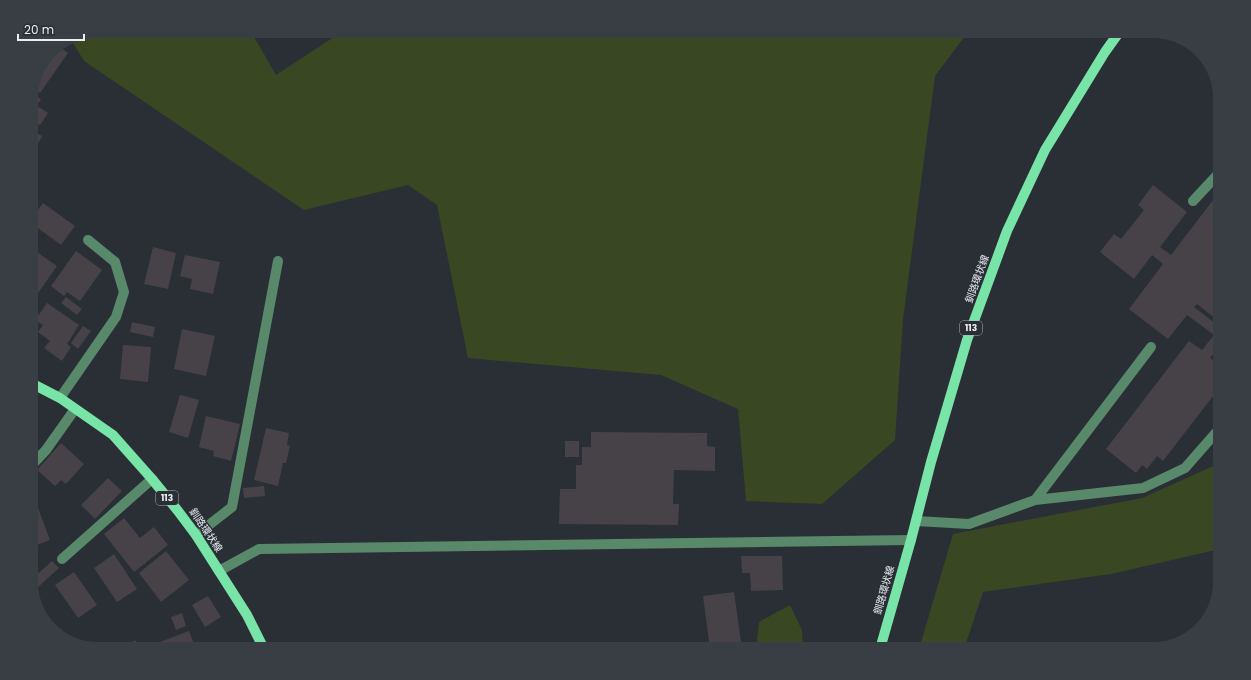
<svg xmlns="http://www.w3.org/2000/svg" width="1251" height="680" viewBox="0 0 1251 680" font-family="Poppins,'Noto Sans JP',sans-serif">
	<style>
		.green { fill: #3a4723 }
		.building { fill: #474248 }
		.lines { fill: none; stroke-linecap: round; stroke-linejoin: round }
		.minor { stroke: #58896b; stroke-width: 10 }
		.major { stroke: #79e4a7; stroke-width: 10 }
		.labels { text-anchor: middle; dominant-baseline: central; stroke-width: 3; stroke-linejoin: round; paint-order: stroke }
		.shield { fill: #292f35; stroke: #b0b5b9; stroke-width: 1 }
		.shield-label { font-size: 9px; font-weight: bold; fill: #eaeef2 }
		.street-label { font-size: 10px; fill: #eaeef2; stroke: #292f35 }
	</style>
	<rect width="100%" height="100%" fill="#292f35"/>
	<path class="green" d="M968,32L935,76L903,319L895,440L822,504L746,501L738,409L661,375L468,358L437,205L408,185L304,210L84,61L70,38L73,36L253,35L276,75L337,35Z
		M1220,463V549L1111,574L983,592L964,649H919L953,534L1142,498Z
		M790,605L802,630L803,649H756L759,622Z"/>
	<path class="building" d="M58,46L68,53L40,93L34,88L51,51Z
		M32,93L41,99L31,114V94Z
		M39,107L48,113L40,125L31,120Z
		M31,130L42,136L36,147L31,144Z
		M1153,185L1187,212L1160,247L1171,255L1220,191V322L1197,304L1194,307L1220,327V345L1210,358L1220,365V387L1163,461L1157,456L1147,469L1142,465L1136,473L1106,449L1189,341L1202,350L1214,335L1187,315L1168,339L1129,309L1163,264L1152,255L1134,279L1100,252L1114,234L1121,239L1144,210L1138,205Z
		M43,203L75,226L61,245L31,223V219Z
		M153,247L176,253L168,289L144,284Z
		M31,248L57,266L31,303Z
		M76,251L102,270L80,301L67,292L64,296L51,286Z
		M185,255L220,262L213,294L190,289L192,279L180,276Z
		M66,297L82,309L77,315L61,303Z
		M47,303L79,325L67,344L71,347L62,361L44,348L50,341L38,332L43,325L35,320Z
		M132,322L155,327L153,337L130,332Z
		M83,326L91,331L78,349L71,343Z
		M182,329L215,336L206,376L174,369Z
		M123,345L151,347L148,382L120,379Z
		M180,395L199,400L188,438L169,432Z
		M206,416L240,424L231,461L213,456L214,451L199,447Z
		M266,428L289,433L287,445L290,446L286,463H283L278,486L254,480Z
		M591,432L707,433V446L715,447V471L674,470L673,504H679L678,525L559,524L560,489H576V465H582V447H591Z
		M565,441H579V457H565Z
		M61,443L84,464L66,484L61,480L55,486L37,470Z
		M108,478L122,491L95,519L81,505Z
		M264,486L265,496L244,498L243,488Z
		M35,500L50,540L31,547V501Z
		M124,518L140,538L154,527L168,545L134,572L104,534Z
		M166,551L189,580L161,602L139,573Z
		M114,554L137,589L117,602L94,568Z
		M741,556H782L783,590L751,591L750,573H742Z
		M52,561L59,568L37,588L31,582V580Z
		M74,572L97,605L78,618L55,585Z
		M734,592L742,649H710L703,596Z
		M208,596L221,617L205,627L192,605Z
		M182,613L186,626L176,630L171,617Z
		M189,631L196,649H163L160,642Z
		M135,640L140,649H121Z
		M691,643L692,649H679L678,645Z"/>
	<g class="lines">
		<path class="minor" d="M1193,201L1220,172
			M60,398L116,317L124,292L115,262L88,240
			M31,466L46,450L75,409
			M1035,500L1143,488L1185,468L1220,428
			M916,521L969,524L1035,500L1151,347
			M196,535L232,507L278,261
			M62,559L152,479
			M219,571L259,549L911,540"/>
		<path class="major" d="M31,383L60,398L113,435L152,479L178,511L196,535L247,615L264,649
			M880,649L911,540L931,462L967,340L1007,231L1045,150L1105,52L1120,31"/>
	</g>
	<g class="labels">
		<g class="shield">
			<rect x="960" y="321" width="22" height="14" rx="3"/>
			<rect x="156" y="491" width="22" height="14" rx="3"/>
		</g>
		<g class="shield-label">
			<text x="971" y="328">113</text>
			<text x="167" y="498">113</text>
		</g>
		<g class="street-label">
			<text transform="translate(977 279) rotate(-70)">釧路環状線</text>
			<text transform="translate(206 530) rotate(56)">釧路環状線</text>
			<text transform="translate(884 590) rotate(-74)">釧路環状線</text>
		</g>
	</g>
	<path d="M0 0H1251V680H0ZM98 38H1153A60 60 0 0 1 1213 98V582A60 60 0 0 1 1153 642H98A60 60 0 0 1 38 582V98A60 60 0 0 1 98 38Z" fill="#383e44" fill-rule="evenodd"/>
	<path d="M18 34v6h66v-6" fill="none" stroke="#eaeef2" stroke-width="2"/>
	<text x="24" y="34" font-size="12" fill="#eaeef2" stroke="#292f35" stroke-width="3" paint-order="stroke">20 m</text>
</svg>
